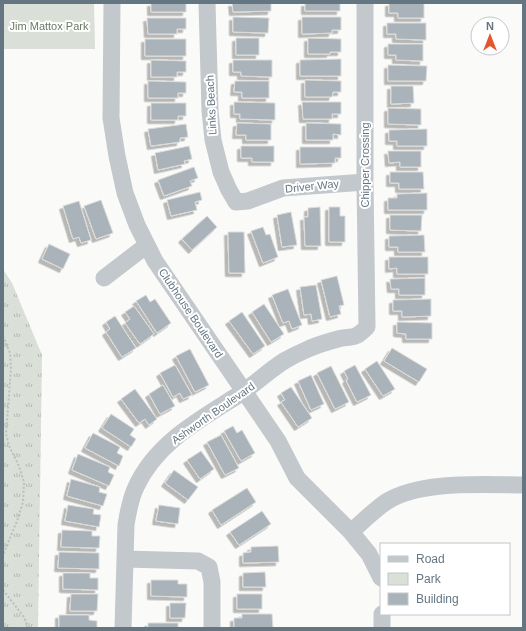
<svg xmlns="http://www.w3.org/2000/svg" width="526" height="631" viewBox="0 0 526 631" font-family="Arial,sans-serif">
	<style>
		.grass { fill: url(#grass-tufts) }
		.park { fill: #dadfd7 }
		.building { fill: #aab3b9; stroke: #dcdcda; filter: url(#shadow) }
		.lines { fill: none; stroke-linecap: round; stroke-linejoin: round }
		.path { stroke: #bbbfc2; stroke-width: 2; stroke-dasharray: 2 2; stroke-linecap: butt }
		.minor { stroke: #c3c8cc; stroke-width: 17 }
		.labels { text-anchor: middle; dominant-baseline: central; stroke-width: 4; stroke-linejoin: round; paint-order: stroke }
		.park-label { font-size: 11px; fill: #687a64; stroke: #fff }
		.street-label { font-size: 11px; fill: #657683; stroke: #fff }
	</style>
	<defs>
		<pattern id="grass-tufts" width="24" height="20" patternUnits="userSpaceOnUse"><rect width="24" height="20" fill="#dadfd7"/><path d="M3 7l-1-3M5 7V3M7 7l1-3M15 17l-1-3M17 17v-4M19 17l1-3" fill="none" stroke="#b4b9b4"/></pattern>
		<filter id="shadow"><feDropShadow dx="-3.5" dy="3.5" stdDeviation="0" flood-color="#0004"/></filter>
	</defs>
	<rect width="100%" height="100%" fill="#fafaf8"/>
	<path class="grass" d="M3,269L12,283L42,355L38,628H3Z"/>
	<path class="park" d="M3,3H94L95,49H3Z"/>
	<path class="building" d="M151,3H186V12H151Z
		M232,3H271V11L233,12Z
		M305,3H340V11H305Z
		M389,3H424V18H398V13H389Z
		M233,17L269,18L268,33L233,32Z
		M302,17H341V30H332V33L302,34Z
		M147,18H186V29H177V34H148Z
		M387,23H426V40L396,39V34H387Z
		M236,38H259V55H236Z
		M308,38L341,39V52H330V54H308Z
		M145,39H186V56H145Z
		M388,44H423V61L396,60V55H388Z
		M341,59V76H300V60Z
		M151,60L186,61V72H177V77H151Z
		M233,60H272V77L241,76V72H233Z
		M388,65L427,66L426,81H388Z
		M305,80L341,81V92H333L332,97H305Z
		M148,81L186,82V93H178V98H148Z
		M235,81H269V98H242V92H234Z
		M391,86H413L414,103L391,104Z
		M234,102L275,103V120L240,119V114H234Z
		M302,102H341V114H332V119H303Z
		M151,103H186V116H178V120H151Z
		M388,108L421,109V125L388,124Z
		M237,123L271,124V140H246V135H236Z
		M306,123L341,124V135L333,134V140H306Z
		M186,124L188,137L180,138V142L151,146L148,129Z
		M427,129V146H397V141H389V130Z
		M189,146L192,159L184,161L185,164L158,170L155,153Z
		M241,146H274V162H252V158H241Z
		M300,147H341V158H335V163L300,164Z
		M388,151H421V167H400V162L389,163Z
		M194,167L198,178L190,181L192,186L164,196L158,180Z
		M390,172H423L424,189H399V183H390Z
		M200,192L202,200L195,202L197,210L171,216L167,200Z
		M427,193V210H388V198H397V194Z
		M101,200L113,233L96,239L84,206Z
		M79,201L91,240L81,243L79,237L73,239L63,206Z
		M320,207L321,246H305L304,217H308V208Z
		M329,207H340V216H345V242H329Z
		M291,212L297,245L282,247L277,215Z
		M390,215H422L421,231L390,230Z
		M207,216L217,227L192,250L182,239Z
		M263,227L266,235L270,234L278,257L263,263L251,231Z
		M228,232H244L245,273H229Z
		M424,235L425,252H398V247H389V236Z
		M49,244L70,254L63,269L42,259Z
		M389,257H428V274H397V268L389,269Z
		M337,276L344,305L339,306L341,314L330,317L321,280Z
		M425,278V295H399V289H391L390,279Z
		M316,285L322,319L312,321L311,314L304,315L300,287Z
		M288,289L302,325L292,329L289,321L283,323L272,295Z
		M146,295L150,302L155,299L171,323L157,333L136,301Z
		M431,299V316L402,317V311H393V300Z
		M264,304L284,334L271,342L252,312Z
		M134,306L154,334L140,344L125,323L130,319L125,312Z
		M242,312L265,346L253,354L229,321Z
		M115,316L136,348L122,357L106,332L110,329L106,322Z
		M397,322L432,323V339H406V334L397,333Z
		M392,348L427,369L419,382L384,361Z
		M190,349L209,385L195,392L176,356Z
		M377,361L395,389L383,396L365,369Z
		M175,365L192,395L183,399L180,393L173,397L160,373Z
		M355,365L371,395L357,402L346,380L348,379L344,371Z
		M331,366L349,402L335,409L317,373Z
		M311,375L324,404L311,410L298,381Z
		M163,385L175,406L160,414L149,394Z
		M291,387L312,418L298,427L281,402L285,400L281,393Z
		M135,389L157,419L149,425L145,419L139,423L121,399Z
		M111,414L134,429L130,435L136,439L131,447L102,428Z
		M233,426L237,433L242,430L255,453L241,461L224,431Z
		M93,433L120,447L117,453L123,456L119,466L85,448Z
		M221,435L239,468L225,475L207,442Z
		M201,451L214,469L200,479L187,460Z
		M78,454L110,467L108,472L114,475L109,486L72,470Z
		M174,470L198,487L188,500L165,483Z
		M71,479L100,487L99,492L107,494L103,506L67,496Z
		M247,488L256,502L221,525L212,510Z
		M68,505L94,509L93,514L101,515L99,527L65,521Z
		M159,505L180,508L178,524L156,521Z
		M262,511L271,524L239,545L230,532Z
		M62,530L92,531V536H100L99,548L61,547Z
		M278,546L279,562L243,563V553L251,552V547Z
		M59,552L99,553V569L58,568Z
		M265,572L266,587H243V573Z
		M63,573H90V578H98V590L63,589Z
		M151,580H178V584H187V597L151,596Z
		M71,594H98L97,611H70Z
		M237,594H262V609H237Z
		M170,603H186L185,618H170Z
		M242,614H272L273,628H234V618H242Z
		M59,615H89V620L97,621V628H59Z
		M148,623H178V627L187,628H148Z"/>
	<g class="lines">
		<path class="path" d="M3,336L10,353L11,369L6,434L9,446L19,466L24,482L23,502L17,521L3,555
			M3,590L24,617L28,628"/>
		<path class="minor" d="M112,3L111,118L117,156L125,193L137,225L155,261L278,441L297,478L351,532L369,554L381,578
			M207,3L210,111L213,140L221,172L229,190L236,202L248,201L283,188L365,182
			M104,278L147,245
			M351,532C362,522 373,511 386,502C420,480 483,485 523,485
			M125,559L198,561L209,567L212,582V628
			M382,614V628
			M123,628L126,525C128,513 130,499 136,487C157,441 203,418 243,392C257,382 270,370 284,361C291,357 299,353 306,350C316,345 327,342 338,339C354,335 353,341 367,327L365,182V3"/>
	</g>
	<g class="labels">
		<g class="park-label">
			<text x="49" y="26">Jim Mattox Park</text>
		</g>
		<g class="street-label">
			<text transform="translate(211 105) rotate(-93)">Links Beach</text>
			<text transform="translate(365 165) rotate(-90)">Chipper Crossing</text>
			<text transform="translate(312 186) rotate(-6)">Driver Way</text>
			<text transform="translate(191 313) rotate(56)">Clubhouse Boulevard</text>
			<text transform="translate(213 413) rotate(-35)">Ashworth Boulevard</text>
		</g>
	</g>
	<rect width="526" height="631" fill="none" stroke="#657683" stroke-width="8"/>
	<rect x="380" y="543" width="130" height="72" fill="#ffffff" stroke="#c1c8cd"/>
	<rect x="388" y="556" width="20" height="6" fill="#c3c8cc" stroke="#c1c8cd"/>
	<text x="416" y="563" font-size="12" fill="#657683">Road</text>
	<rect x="388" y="573" width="20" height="12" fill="#dadfd7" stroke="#c1c8cd"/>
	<text x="416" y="583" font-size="12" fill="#657683">Park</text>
	<rect x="388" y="593" width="20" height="12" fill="#aab3b9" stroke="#c1c8cd"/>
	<text x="416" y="603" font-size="12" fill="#657683">Building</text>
	<g transform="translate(490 36)"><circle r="19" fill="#ffffff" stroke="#c1c8cd"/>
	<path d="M0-3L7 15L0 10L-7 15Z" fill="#e4572e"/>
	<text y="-6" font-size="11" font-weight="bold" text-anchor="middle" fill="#657683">N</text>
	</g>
</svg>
